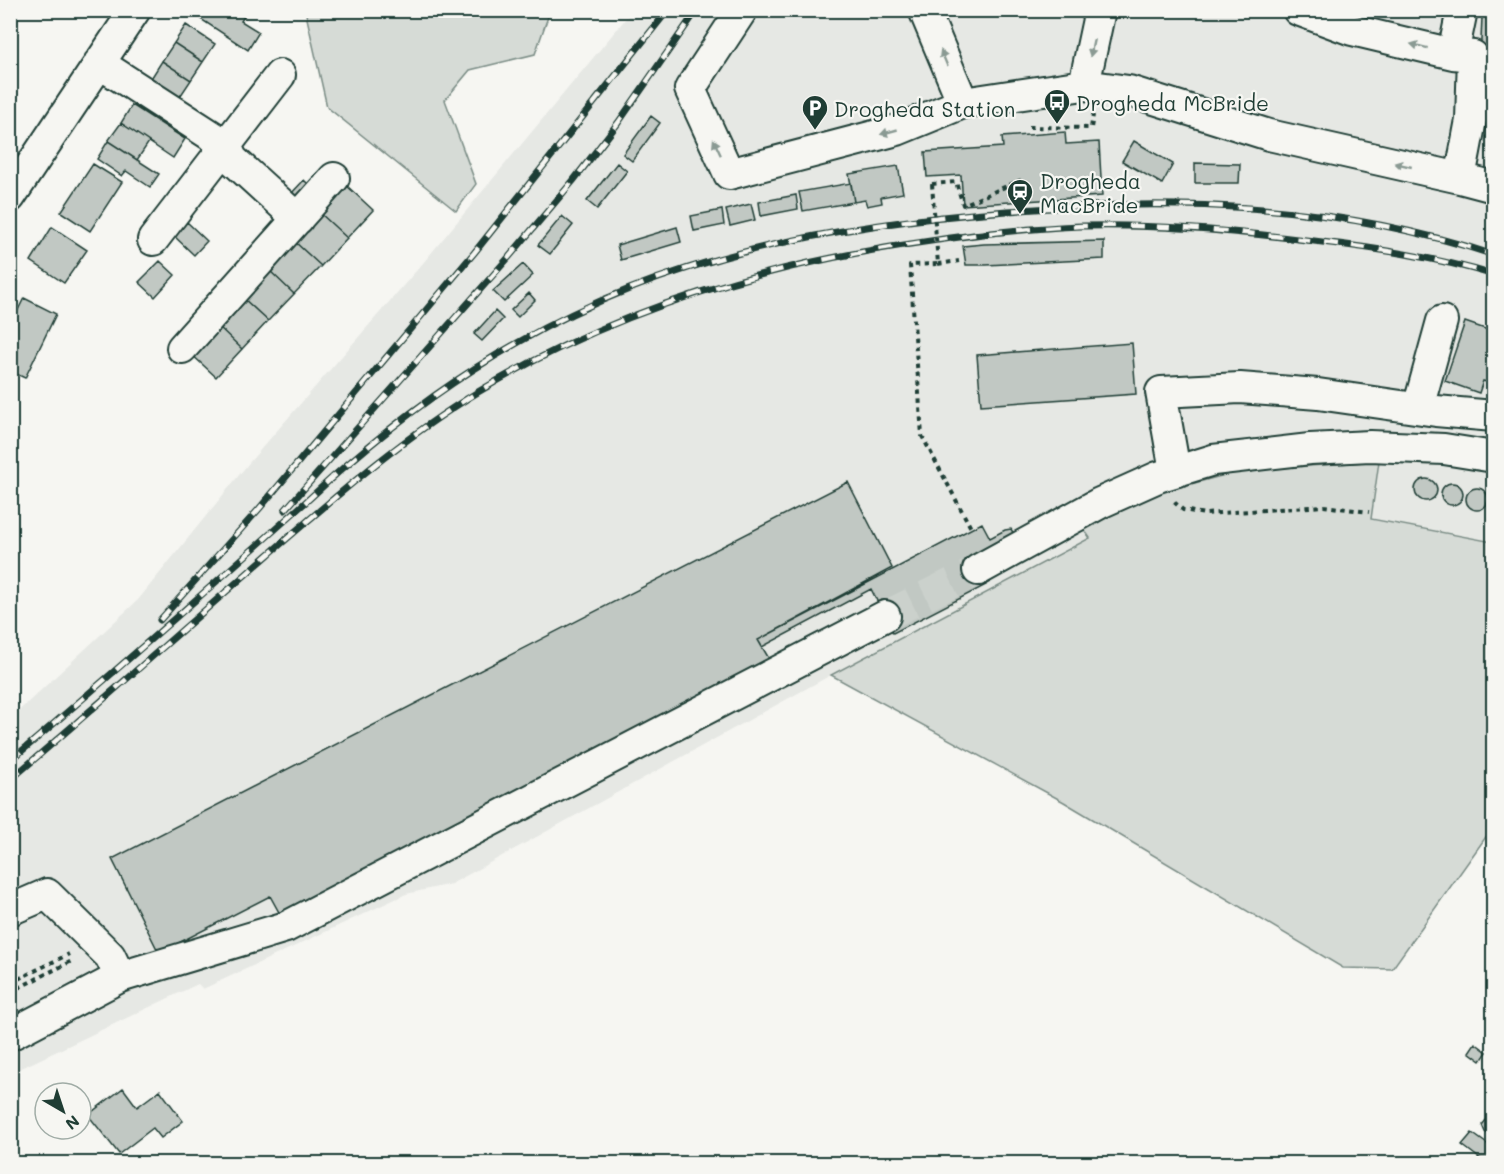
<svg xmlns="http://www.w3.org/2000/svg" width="1504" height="1174" viewBox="0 0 1504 1174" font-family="Mali,sans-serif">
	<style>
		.built { fill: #e6e8e4 }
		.green { fill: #d6dbd6; stroke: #7a8c85; stroke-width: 1.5 }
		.building { fill: #c1c8c3; stroke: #1f3d34; stroke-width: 1.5 }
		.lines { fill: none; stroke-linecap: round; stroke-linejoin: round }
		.minor-tunnel { stroke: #cbd1cc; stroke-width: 30; stroke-dasharray: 30 15; stroke-linecap: butt }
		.minor-casing { stroke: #1f3d34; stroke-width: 34 }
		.path { stroke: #1f3d34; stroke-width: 4; stroke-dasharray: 4.5 4.5; stroke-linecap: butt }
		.minor { stroke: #f6f6f2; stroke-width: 30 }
		.rail-casing { stroke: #1f3d34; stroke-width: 7 }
		.rail { stroke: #f6f6f2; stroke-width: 4.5; stroke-dasharray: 14; stroke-linecap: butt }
		.path-bridge { stroke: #1f3d34; stroke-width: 4; stroke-dasharray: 4.5 4.5; stroke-linecap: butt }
		.oneway { fill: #8a9a93 }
		.labels { text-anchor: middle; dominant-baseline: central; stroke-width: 4.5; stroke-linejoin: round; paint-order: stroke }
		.poi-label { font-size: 21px; fill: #1f3d34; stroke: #f6f6f2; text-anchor: start }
	</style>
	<rect width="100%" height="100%" fill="#f6f6f2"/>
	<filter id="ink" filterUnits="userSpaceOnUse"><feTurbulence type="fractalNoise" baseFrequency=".0167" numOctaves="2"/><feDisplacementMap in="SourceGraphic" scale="12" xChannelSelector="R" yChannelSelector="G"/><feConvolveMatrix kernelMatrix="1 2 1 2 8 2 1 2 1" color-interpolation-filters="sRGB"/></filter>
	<g filter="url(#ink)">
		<path class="built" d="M632,11H1493V542L1371,519L1378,461L1083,529L1091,538L831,675L451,884L406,894L203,989L198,984L11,1073V718L138,600L248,464L423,263Z"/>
		<path class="green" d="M313,11H550L535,54L470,70L445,100L476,184L456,211L327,107L306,14Z
			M1379,461L1371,519L1493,542V827L1392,969L1343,968L1064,802L831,675L1090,538L1083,528L1157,493L1240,471Z"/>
		<path class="building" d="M191,10H248L241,21L259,32L248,50L190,12Z
			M1482,17L1494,18V109H1478Z
			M186,25L215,44L203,62L174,43Z
			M174,43L203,62L191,80L162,61Z
			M162,61L191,80L179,98L150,80Z
			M132,105L185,139L173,158L121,123Z
			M651,116L660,123L632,161L623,154Z
			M121,123L149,142L137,160L108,141Z
			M1065,132L1066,144L1099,142L1102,196L963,205L961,175L927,177L925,152L1003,147L1002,137Z
			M108,141L159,174L150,187L126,171L122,176L97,159Z
			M1134,141L1173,164L1162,184L1122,161Z
			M617,163L627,171L597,209L587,201Z
			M1195,163L1240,164L1239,183H1195Z
			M93,164L122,182L90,231L61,212Z
			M898,166L903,193L881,197L882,203L867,206L865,200L854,202L849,174Z
			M304,180L316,192L302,207L289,196Z
			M851,183L854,202L803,211L799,192Z
			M346,185L373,210L347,238L320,213Z
			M796,195L798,209L761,216L759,202Z
			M751,204L755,220L730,226L726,210Z
			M722,210L724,225L694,231L691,216Z
			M320,213L347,238L321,266L294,241Z
			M562,216L573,225L550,254L538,245Z
			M187,222L207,241L194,255L174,236Z
			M52,227L87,250L64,283L31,261Z
			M677,227L681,242L621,260L617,245Z
			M294,241L321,266L294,294L268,269Z
			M1104,241V259L986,265H966L963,246L984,244Z
			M160,261L175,275L155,297L139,282Z
			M523,264L533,275L504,302L493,291Z
			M268,269L294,294L268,321L242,297Z
			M529,293L535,300L518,317L511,310Z
			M242,297L268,321L242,349L216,324Z
			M24,298L56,314L25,378L10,371V308L17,312Z
			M495,311L503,319L482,341L474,334Z
			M1465,322L1494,332V384L1483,381L1479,393L1445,381Z
			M216,324L242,349L216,377L189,352Z
			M1132,343L1136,394L981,405L977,355Z
			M1415 490a11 11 0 1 1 22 0a11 11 0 1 1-22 0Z
			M848,482L892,568L758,640L771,662L280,914L270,896L159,953L112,859Z
			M1441 494a11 11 0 1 1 22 0a11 11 0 1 1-22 0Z
			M1466 499a11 11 0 1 1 22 0a11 11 0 1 1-22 0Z
			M982,523L990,538L1005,530L1011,529L1014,534L974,562L986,585L893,633L871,589L762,647L758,640Z
			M1475,1043L1487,1052L1481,1061L1469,1052Z
			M123,1088L137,1107L160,1090L183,1121L161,1138L153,1128L119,1154L88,1115Z
			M1487,1119L1494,1120V1138L1485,1132L1482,1125Z
			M1472,1133L1490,1146L1494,1140V1164H1487L1462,1145Z"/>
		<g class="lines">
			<path class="minor-tunnel" d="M885,616L978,570"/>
			<g class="minor-casing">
				<path id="minor" d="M742,10L690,89L729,174L897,130L963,103
					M924,10L963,103L1084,85L1129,91L1269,135L1460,178
					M1298,10L1352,30L1453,54L1462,10
					M1453,54L1473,56L1471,120L1460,178L1494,187
					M99,63L226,145L232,159L298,219
					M1084,85L1100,10
					M10,197L135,10
					M153,240L280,75
					M182,348L334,178
					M1418,408L1442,321
					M1175,471L1161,392L1240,388L1318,394L1436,411L1494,416
					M978,570L1100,503L1158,477L1213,460L1310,449L1370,446L1444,449L1494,457
					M10,910L47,894L110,956L120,977L286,927L885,616
					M10,1035L120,977"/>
			</g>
			<path class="path" d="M1029,127L1091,128L1093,115
				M932,184L956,182L963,205L1021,180
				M938,264L959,261
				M1174,502L1183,510L1205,514L1324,506L1369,512
				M10,983L69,954
				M10,992L72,961"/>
			<use href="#minor" class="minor"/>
			<g class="rail-casing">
				<path id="rail" d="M285,510L509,257L573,181L618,123L697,10
					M160,620L259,509L474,253L668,10
					M10,761C108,678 204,593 299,508C316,493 332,477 349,463C400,419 460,375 519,342C668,256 837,224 1007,211C1171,198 1336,202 1494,255
					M10,780C97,706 182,630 268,555C334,498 402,438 478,392C614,310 768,264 924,242C976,234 1029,228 1082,226C1159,224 1237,231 1314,241C1374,248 1435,257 1494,275"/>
			</g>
			<use href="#rail" class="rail"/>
			<path class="path-bridge" d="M932,184L938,264L910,265L922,436L971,528"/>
		</g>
		<defs><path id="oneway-solid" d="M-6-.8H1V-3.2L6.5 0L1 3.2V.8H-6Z" transform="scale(1.5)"/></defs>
		<g class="oneway">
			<use href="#oneway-solid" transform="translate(1419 46) rotate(-166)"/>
			<use href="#oneway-solid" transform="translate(1092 48) rotate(102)"/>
			<use href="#oneway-solid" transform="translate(944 58) rotate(-113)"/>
			<use href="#oneway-solid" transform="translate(889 132) rotate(164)"/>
			<use href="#oneway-solid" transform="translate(717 147) rotate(-115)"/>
			<use href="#oneway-solid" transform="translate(1403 165) rotate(-167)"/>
		</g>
	</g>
	<defs>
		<g id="bus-pin" transform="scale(1.35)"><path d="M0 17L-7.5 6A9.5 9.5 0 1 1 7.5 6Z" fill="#1f3d34" stroke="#f6f6f2"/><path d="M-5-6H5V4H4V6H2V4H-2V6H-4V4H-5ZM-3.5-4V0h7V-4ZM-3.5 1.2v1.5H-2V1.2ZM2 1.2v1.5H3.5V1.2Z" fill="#fff"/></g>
		<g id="parking-pin" transform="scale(1.35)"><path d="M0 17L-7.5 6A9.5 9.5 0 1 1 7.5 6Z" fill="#1f3d34" stroke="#f6f6f2"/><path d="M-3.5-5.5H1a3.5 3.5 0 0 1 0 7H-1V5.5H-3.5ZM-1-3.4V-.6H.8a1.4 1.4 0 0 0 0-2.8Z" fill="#fff"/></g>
		<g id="station-pin" transform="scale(1.35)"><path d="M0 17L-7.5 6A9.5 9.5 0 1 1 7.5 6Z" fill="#1f3d34" stroke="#f6f6f2"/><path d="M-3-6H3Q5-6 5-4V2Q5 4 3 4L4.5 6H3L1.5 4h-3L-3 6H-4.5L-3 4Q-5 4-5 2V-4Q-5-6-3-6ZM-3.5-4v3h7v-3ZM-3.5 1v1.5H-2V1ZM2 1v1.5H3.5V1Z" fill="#fff"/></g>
	</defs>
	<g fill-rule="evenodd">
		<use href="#bus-pin" x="1057" y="102"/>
		<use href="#parking-pin" x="815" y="108"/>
		<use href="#station-pin" x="1020" y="192"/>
	</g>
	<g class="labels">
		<g class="poi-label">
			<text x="1076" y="102">Drogheda McBride</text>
			<text x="834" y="108">Drogheda Station</text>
			<text x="1040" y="180">Drogheda<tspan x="1040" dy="24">MacBride</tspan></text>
		</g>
	</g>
	<rect width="1504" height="1174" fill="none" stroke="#f6f6f2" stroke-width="36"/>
	<rect x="18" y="18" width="1468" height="1138" fill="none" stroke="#1f3d34" stroke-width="2" filter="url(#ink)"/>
	<g transform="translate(63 1111) rotate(141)"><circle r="28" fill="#f6f6f2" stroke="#a0aca6" stroke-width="1.5"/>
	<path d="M0-4.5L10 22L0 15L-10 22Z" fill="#1f3d34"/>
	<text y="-9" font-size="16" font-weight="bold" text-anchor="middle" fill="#1f3d34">N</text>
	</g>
</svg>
